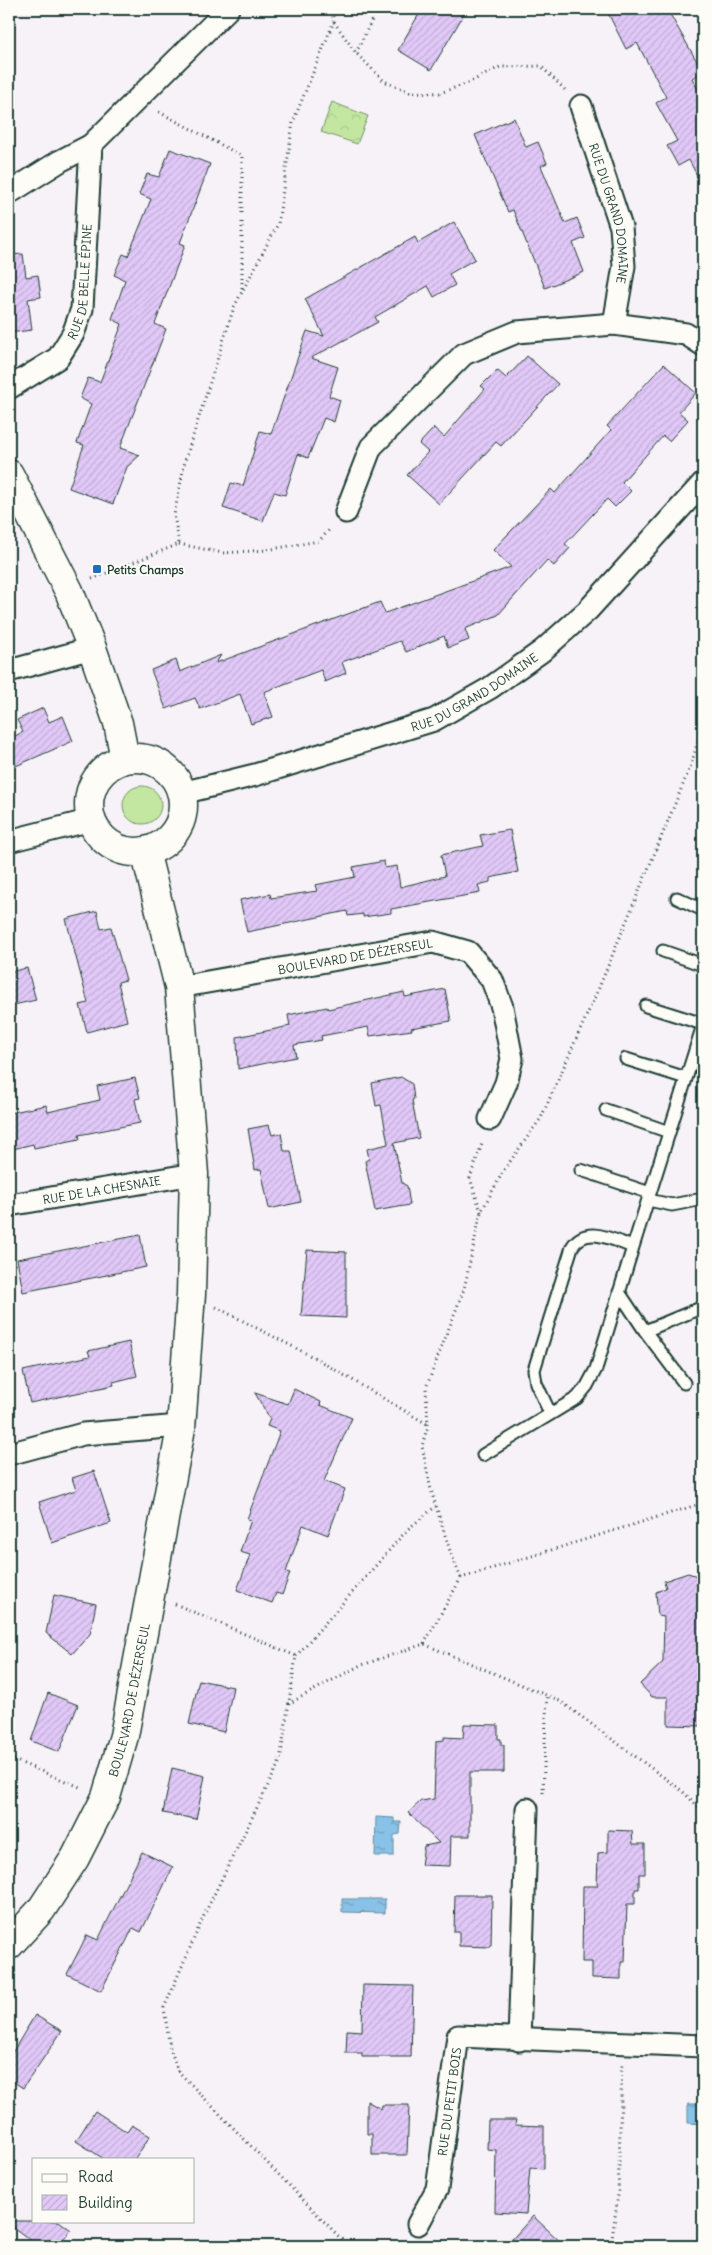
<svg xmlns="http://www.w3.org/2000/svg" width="712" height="2255" viewBox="0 0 712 2255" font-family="Delius,sans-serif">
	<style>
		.grass { fill: #c3e7a1; stroke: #71926a }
		.park { fill: url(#park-crowns); stroke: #71926a }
		.water { fill: url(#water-ripples); stroke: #5f8da0 }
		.building { fill: url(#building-hatch); stroke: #1f3d34 }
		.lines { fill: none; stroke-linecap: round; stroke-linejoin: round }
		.lane-casing { stroke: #1f3d34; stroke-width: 15 }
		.street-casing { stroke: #1f3d34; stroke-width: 25 }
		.secondary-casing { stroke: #1f3d34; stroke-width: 31 }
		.path { stroke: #1f3d34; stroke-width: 3; stroke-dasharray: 1 4; stroke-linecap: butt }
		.lane { stroke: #fdfcf7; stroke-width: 11 }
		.street { stroke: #fdfcf7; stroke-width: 21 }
		.secondary { stroke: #fdfcf7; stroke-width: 28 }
		.poi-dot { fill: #1f6fb2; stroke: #fdfcf7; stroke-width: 2 }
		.labels { text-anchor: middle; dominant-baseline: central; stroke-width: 4; stroke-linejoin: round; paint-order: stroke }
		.street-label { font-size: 12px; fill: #1f3d34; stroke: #fdfcf7 }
		.poi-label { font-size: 12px; font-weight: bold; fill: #1f3d34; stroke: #fdfcf7; text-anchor: start }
	</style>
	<defs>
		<pattern id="park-crowns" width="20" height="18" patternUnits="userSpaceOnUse" patternTransform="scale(1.25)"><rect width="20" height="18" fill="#c3e7a1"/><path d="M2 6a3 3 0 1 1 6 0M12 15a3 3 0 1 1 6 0" fill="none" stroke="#a7c78b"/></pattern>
		<pattern id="water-ripples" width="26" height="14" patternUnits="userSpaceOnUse" patternTransform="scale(1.25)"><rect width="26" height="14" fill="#89c2e8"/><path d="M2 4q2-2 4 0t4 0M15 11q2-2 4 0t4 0" fill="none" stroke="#6f9fbd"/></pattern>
		<pattern id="building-hatch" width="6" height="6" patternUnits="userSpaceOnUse" patternTransform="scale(1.25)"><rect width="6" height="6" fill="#e1c8f8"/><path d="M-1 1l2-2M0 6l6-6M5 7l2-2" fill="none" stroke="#c1add5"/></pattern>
	</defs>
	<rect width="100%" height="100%" fill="#f7f2f7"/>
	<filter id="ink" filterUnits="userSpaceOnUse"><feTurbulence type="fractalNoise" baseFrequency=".02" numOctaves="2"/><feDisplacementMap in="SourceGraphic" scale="10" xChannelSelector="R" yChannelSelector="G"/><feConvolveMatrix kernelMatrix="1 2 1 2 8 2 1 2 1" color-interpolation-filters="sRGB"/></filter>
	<g filter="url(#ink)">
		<path class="grass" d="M123 805a19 19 0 1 1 38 0a19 19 0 1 1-38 0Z"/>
		<path class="park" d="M332,102L368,116L357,144L321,132Z"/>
		<path class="water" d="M376,1817L394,1818V1822H401L400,1834L394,1835V1856H375Z
			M342,1899H385V1913L342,1912Z
			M688,2104H703V2124L688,2123Z"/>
		<path class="building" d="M422,9H467L431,70L398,50Z
			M606,9H667L703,72L692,78L703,99V187L689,160L678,166L672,155L667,146L677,141L656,103L666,97L637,43L626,49Z
			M514,118L526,147L538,142L547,163L541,166L565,223L577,218L585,238L573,243L584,272L545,288L513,210L508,212L475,135Z
			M170,149L210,164L180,243L185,245L155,324L166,329L120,448L140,455L127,467L113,504L69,488L84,445L77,443L91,404L80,398L88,378L100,382L122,324L112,319L125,280L114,275L123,254L128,256L151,199L139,194L147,174L159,177Z
			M454,222L475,259L449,274L455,285L434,297L428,286L375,317L378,322L311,358L338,367L329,396L340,400L334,422L324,418L308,458L298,454L285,495L274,492L263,521L223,508L231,483L243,486L260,431L271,434L307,331L324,336L305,299L415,237L418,243Z
			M23,254L26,277L38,275L41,297L28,299L32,330L9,333V255Z
			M527,356L558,384L501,446L496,442L439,504L407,475L428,452L419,444L434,428L444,437L485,389L481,386L497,370L506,378Z
			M664,364L696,393L679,412L688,420L669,441L663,436L622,482L631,491L615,507L607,499L565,544L570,548L554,566L547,560L498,615L465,629L469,640L448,648L444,636L406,652L400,641L342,662L346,673L325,682L321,670L292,681L264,692L273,717L251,724L240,694L200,709L195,698L166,709L151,670L176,660L180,672L221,655L216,663L380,602L385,613L511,567L493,550L551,489L555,493L611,430L607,426Z
			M43,708L49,722L63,716L73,741L9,769V739L23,732L17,720Z
			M510,830L518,872L490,878V882L478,885L480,893L391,909V913L363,917V914L348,916L347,911L247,932L240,900L270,894L271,898L317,891L315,885L355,877L353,867L384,861L385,868L397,866L400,887L445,876L441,855L483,846L480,835Z
			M97,911L101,929L111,927L126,980L118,982L127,1021L87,1032L80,1005L88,1003L66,919Z
			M27,968L36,1000L9,1006V972Z
			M445,989L451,1021L411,1028L412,1030L370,1036L368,1027L321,1036L322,1040L294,1045L296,1057L238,1069L237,1037L290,1026L288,1015L327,1007L328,1009L404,992L405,997Z
			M401,1077L412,1084L414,1099L412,1100L419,1138L394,1143L402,1183L407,1186L410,1205L375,1211L365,1161L369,1159L367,1149L388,1144L381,1105L376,1106L372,1083Z
			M135,1078L140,1098L135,1099L140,1123L79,1135L80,1139L34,1148L33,1144L9,1150V1113L46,1105L48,1112L100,1100L97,1086Z
			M269,1125L272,1135L281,1133L284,1151H291L301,1202L269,1209L261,1169L255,1170L248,1129Z
			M140,1235L146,1267L23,1292L17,1259Z
			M307,1250L346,1252V1318L301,1316Z
			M129,1342L137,1376L113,1382L114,1385L30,1403L23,1371L90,1356L88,1351Z
			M294,1389L321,1402L320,1405L352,1418L324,1481L345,1489L328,1535L303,1525L286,1572L290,1573L282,1595L276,1593L272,1603L237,1590L250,1555L240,1552L251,1520L247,1519L280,1431L267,1426L270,1419L255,1393L288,1404Z
			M94,1471L111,1523L52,1543L39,1502L76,1490L72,1478Z
			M688,1573L703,1578V1726L668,1725V1697H652L640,1684L663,1662L664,1617L658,1616L656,1592L666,1588L664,1581Z
			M54,1595L96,1604L90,1634L72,1654L46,1633Z
			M199,1680L233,1687L224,1732L189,1724Z
			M48,1693L78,1705L59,1752L31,1741Z
			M464,1724L498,1725V1739H501V1745H504V1772H470V1836H451L450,1866L421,1865L424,1846L439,1843L408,1813L421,1801L434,1799L436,1741L444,1740V1737L463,1738Z
			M172,1768L205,1776L196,1819L163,1813Z
			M608,1830L632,1831L633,1844H645V1874H639V1889H635V1904H627L625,1962H621V1979L592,1978V1962H582L583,1886H597L598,1853L608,1852Z
			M142,1852L173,1867L141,1932L133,1928L101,1991L67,1974L87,1935L98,1940Z
			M455,1895H492L491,1947L459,1946V1932H454Z
			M363,1985L413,1986L411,2057H362V2053H346L347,2030L362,2031Z
			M35,2015L62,2031L23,2088L9,2079V2058Z
			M367,2101L381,2109L382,2105H409L407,2155H372V2134H367Z
			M95,2111L127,2132L132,2125L150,2136L135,2159H104L76,2141Z
			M488,2120H516L515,2125L544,2126V2169L530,2168L526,2214L495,2212L496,2150L487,2149Z
			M533,2216L565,2246H506Z
			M9,2221H59L71,2230L59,2246H38L9,2224Z"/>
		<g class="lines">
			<g class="lane-casing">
				<path id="lane" d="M677,898L703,910
					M663,951L703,965
					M646,1006L703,1024
					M626,1059L686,1078
					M606,1110L669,1132
					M581,1170L650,1193
					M648,1200L672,1205L703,1199
					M619,1292L645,1331L703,1307
					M645,1331L684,1383
					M550,1413L536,1383L534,1370L572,1247C586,1224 613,1240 633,1247L703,1025
					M483,1455L577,1398L587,1386L596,1369L633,1247"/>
			</g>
			<g class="street-casing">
				<g id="street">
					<path id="s1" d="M581,106L621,227L624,266L614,324"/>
					<path d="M9,193L60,161L91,145"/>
					<path id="s2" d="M9,388L58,358L73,334L82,309L91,145L228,9"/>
					<path d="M346,512L371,447L464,354L517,332L614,324L686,334L703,345"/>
					<path d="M9,671L92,648"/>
					<path id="s3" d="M182,793L255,775L434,720L490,688L542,651L588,610L703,483"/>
					<path d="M9,841L91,820"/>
					<path id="s4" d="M179,987L433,942L468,952L492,980L502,1007L512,1059L506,1083L490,1119"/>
					<path id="s5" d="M9,1205L194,1174"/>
					<path d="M9,1454L83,1434L168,1427L181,1428"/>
					<path d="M519,2040L527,1809"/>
					<path id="s6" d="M418,2224L437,2189L458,2036L703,2046"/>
				</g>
			</g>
			<g class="secondary-casing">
				<g id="secondary">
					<path d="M9,474L69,591L92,648L118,723L125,759"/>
					<circle cx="136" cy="805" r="47"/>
					<path id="s7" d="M9,1945L41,1910L75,1858L106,1797L124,1736L181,1428L191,1294L194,1174L179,987L145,851"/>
				</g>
			</g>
			<path class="path" d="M334,22L356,53L384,81L410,92L440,93L468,83L500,67L541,66L565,90
				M356,53L377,9
				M159,112L242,156V290
				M179,544L223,553L266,550L319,541L330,529
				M92,579L179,544L174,515L185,461L234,307L278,224L293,122L334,21L331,9
				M481,1212L470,1178L483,1141
				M216,1307L315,1358L427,1424
				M461,1578L450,1551L431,1490L422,1446L428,1425L426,1388L464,1289L481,1212L504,1170L541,1118L598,990L670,816L691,765L703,723
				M175,1604L296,1656L280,1761L205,1913L164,2008L170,2048L178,2071L348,2246
				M424,1644L461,1578L703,1503
				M296,1656L408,1529L436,1506
				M288,1704L359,1666L424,1644L560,1701L681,1790L703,1811
				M9,1758L80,1787
				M543,1793L547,1694
				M611,2246L618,2195L622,2065"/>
			<use href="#lane" class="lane"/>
			<use href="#street" class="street"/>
			<use href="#secondary" class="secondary"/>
		</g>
	</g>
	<rect class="poi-dot" x="92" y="564" width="10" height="10" rx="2.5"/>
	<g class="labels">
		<g class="street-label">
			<text stroke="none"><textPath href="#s1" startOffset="112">RUE DU GRAND DOMAINE</textPath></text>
			<text stroke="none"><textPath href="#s2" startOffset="139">RUE DE BELLE ÉPINE</textPath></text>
			<text stroke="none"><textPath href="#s3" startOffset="311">RUE DU GRAND DOMAINE</textPath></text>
			<text stroke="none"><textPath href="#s4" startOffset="179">BOULEVARD DE DÉZERSEUL</textPath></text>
			<text stroke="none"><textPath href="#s5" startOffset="94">RUE DE LA CHESNAIE</textPath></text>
			<text stroke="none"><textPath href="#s7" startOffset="278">BOULEVARD DE DÉZERSEUL</textPath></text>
			<text stroke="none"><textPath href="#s6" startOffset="128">RUE DU PETIT BOIS</textPath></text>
		</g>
		<g class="poi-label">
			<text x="107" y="569">Petits Champs</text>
		</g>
	</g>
	<rect width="712" height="2255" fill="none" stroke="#fdfcf7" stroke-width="30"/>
	<rect x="15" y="15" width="682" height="2225" fill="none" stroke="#1f3d34" stroke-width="2" filter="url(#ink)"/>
	<rect x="32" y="2158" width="162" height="65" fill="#fdfcf7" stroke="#a4b0a9"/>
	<rect x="42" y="2174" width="25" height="8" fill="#fdfcf7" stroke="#a4b0a9"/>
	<text x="78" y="2182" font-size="15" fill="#1f3d34">Road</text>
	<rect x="42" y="2195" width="25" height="15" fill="url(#building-hatch)" stroke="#a4b0a9"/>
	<text x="78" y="2208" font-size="15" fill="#1f3d34">Building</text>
</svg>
